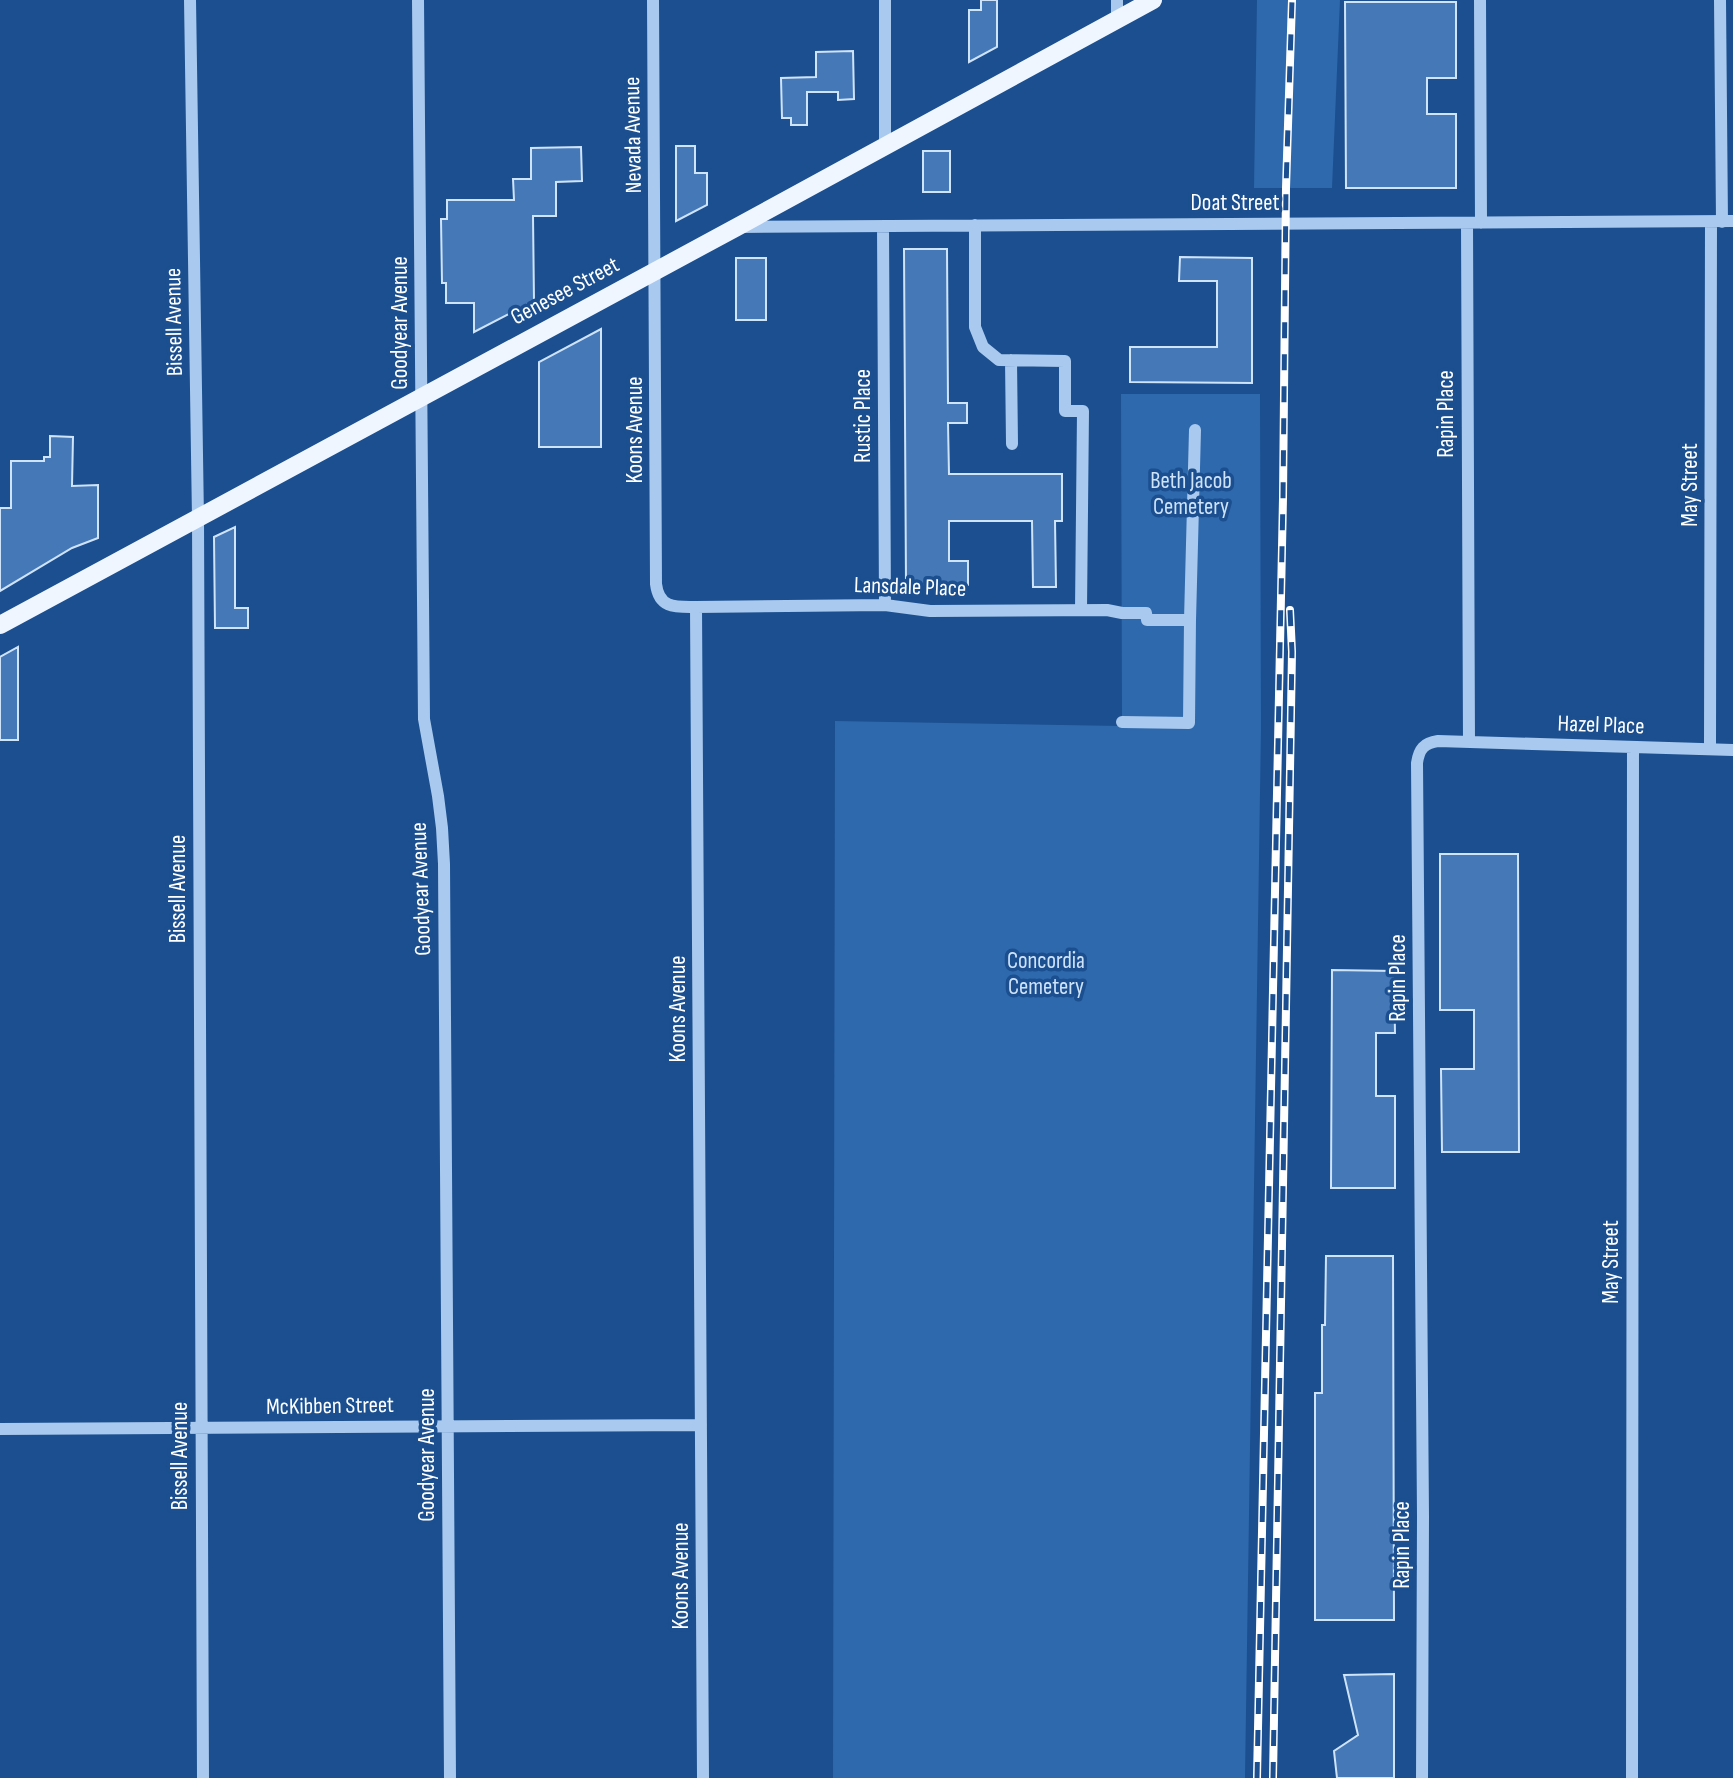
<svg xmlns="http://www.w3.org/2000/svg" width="1733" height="1778" viewBox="0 0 1733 1778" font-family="'Sofia Sans Condensed',sans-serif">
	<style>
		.green { fill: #2e69ad }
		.building { fill: #4478b7; stroke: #cfe3fa; stroke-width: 2 }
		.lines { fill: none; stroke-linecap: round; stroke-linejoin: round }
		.minor { stroke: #a9c9ee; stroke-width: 12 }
		.major { stroke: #f0f6ff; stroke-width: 18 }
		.rail-casing { stroke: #fff; stroke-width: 8 }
		.rail { stroke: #1b4f8f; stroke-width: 5; stroke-dasharray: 16; stroke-linecap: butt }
		.labels { text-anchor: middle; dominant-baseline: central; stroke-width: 7; stroke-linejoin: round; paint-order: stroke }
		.street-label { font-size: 23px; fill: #fff; stroke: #1b4f8f }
		.park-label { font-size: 23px; fill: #cfe3fa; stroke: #1b4f8f }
	</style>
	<rect width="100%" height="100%" fill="#1b4f8f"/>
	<path class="green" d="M1257,0H1340L1332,188H1254Z
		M1121,394H1260L1261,728L1245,1778H833L835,721L1122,726Z"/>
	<path class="building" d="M981,0H997V47L969,62V10H981Z
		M1345,2H1456V78H1427V114H1456V188H1346Z
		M853,51L854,99L838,100V92H807V125H791V118H782L781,78L816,77V52Z
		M676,146H695V173H707V205L676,221Z
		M581,147L582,181L556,182V216H533L534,301L474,332V303H446V283H442L441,219H447V200H514L513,179H531V148Z
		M923,151H950V192H923Z
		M904,249H947L948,403H967V423H948L949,474H1062V521H1055L1056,587H1033L1032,521H949V561H968V585H906Z
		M1180,257L1252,258V383L1130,382V347H1217V281H1179Z
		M736,258H766V320H736Z
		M601,329V447H539V362Z
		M50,436L73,437L72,486L98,485V538L72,548L0,591V508H11V461H44V457H50Z
		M235,527V608H248V628H215L214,537Z
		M18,647V740H0V657Z
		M1440,854H1518L1519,1152H1442L1441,1069H1474V1010H1440Z
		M1332,970L1394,971L1395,1033H1376V1096H1395V1188H1331Z
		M1326,1256H1393L1394,1620H1315V1393H1322V1325H1325Z
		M1394,1674V1778H1337L1334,1751L1358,1735L1344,1675Z"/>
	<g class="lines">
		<path class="minor" d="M190,0L198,519L203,1778
			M418,0L424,719L438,796L442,828L444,864L450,1778
			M653,0L656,584C659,609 676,607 696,607L703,1778
			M885,0V147
			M1480,0L1481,223
			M1720,0L1722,222
			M1117,20V0
			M1467,223L1469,742
			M975,225V327L983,347L999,360L1065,361V411H1083L1081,610
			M883,226L885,605
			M739,227L1733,221
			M1011,360L1012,444
			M696,607L885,605L930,611L1107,610L1122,613H1146L1147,620H1190L1195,430
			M1122,722L1189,723L1190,620
			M1710,749L1711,222
			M0,1429L701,1425
			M1422,1778L1423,1516L1417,763C1419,749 1424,743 1438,741L1733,750
			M1632,1778L1633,747"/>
		<path class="major" d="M0,625L737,227L1153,0"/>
		<g class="rail-casing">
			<path id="rail" d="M1257,1778L1283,498L1286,188L1292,0
				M1273,1778L1292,652L1290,610"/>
		</g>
		<use href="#rail" class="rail"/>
	</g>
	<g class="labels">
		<g class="street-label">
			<text transform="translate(633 135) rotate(-91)">Nevada Avenue</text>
			<text x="1235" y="203">Doat Street</text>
			<text transform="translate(565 291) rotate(-28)">Genesee Street</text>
			<text transform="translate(174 322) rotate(-91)">Bissell Avenue</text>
			<text transform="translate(400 323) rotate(-90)">Goodyear Avenue</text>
			<text transform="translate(1446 414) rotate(-90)">Rapin Place</text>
			<text transform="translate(863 416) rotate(-90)">Rustic Place</text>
			<text transform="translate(635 430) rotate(-90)">Koons Avenue</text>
			<text transform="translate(1690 485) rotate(-90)">May Street</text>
			<text transform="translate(910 587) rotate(2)">Lansdale Place</text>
			<text transform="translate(1601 725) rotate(2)">Hazel Place</text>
			<text transform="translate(178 889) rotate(-90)">Bissell Avenue</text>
			<text transform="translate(421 889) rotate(-92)">Goodyear Avenue</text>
			<text transform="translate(1398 978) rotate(-90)">Rapin Place</text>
			<text transform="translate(678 1009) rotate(-90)">Koons Avenue</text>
			<text transform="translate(1611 1262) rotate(-90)">May Street</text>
			<text transform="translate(330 1406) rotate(-1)">McKibben Street</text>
			<text transform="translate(427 1455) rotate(-90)">Goodyear Avenue</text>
			<text transform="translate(180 1456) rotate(-90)">Bissell Avenue</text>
			<text transform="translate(1402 1545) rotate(-90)">Rapin Place</text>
			<text transform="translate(681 1576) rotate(-90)">Koons Avenue</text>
		</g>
		<g class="park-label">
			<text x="1191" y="481">Beth Jacob<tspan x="1191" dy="26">Cemetery</tspan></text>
			<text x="1046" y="961">Concordia<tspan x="1046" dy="26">Cemetery</tspan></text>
		</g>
	</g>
</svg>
